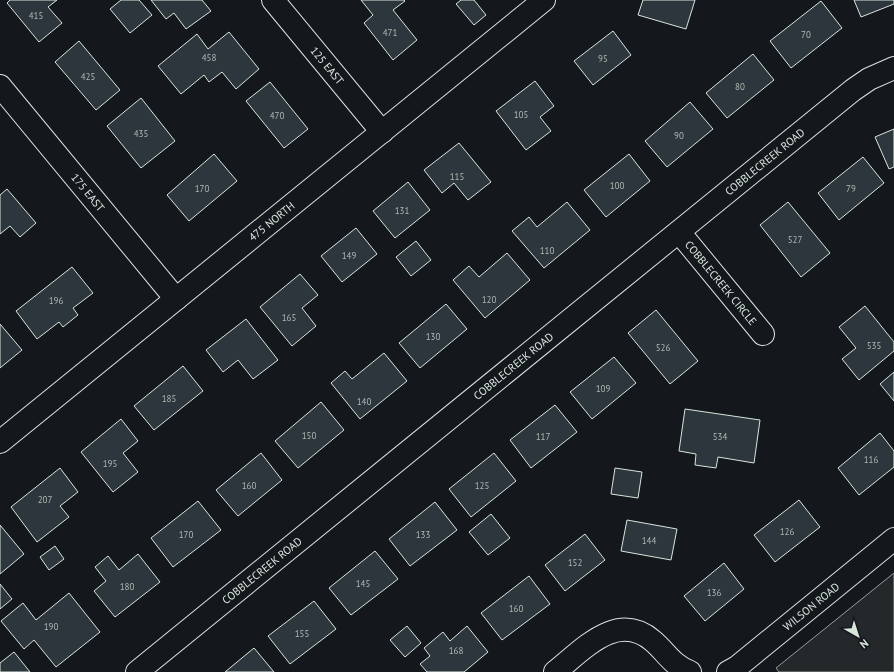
<svg xmlns="http://www.w3.org/2000/svg" width="894" height="672" viewBox="0 0 894 672" font-family="'PT Sans',sans-serif">
	<style>
		.parking { fill: #24282b; stroke: #939e99 }
		.building { fill: #2c363c; stroke: #d8e6dc }
		.lines { fill: none; stroke-linecap: round; stroke-linejoin: round }
		.minor-casing { stroke: #d8e6dc; stroke-width: 24 }
		.minor { stroke: #14181c; stroke-width: 22 }
		.labels { text-anchor: middle; dominant-baseline: central; stroke-width: 3; stroke-linejoin: round; paint-order: stroke }
		.number-label { font-size: 9px; fill: #adbab4 }
		.street-label { font-size: 11px; fill: #d8e6dc; stroke: #14181c }
	</style>
	<rect width="100%" height="100%" fill="#14181c"/>
	<path class="parking" d="M894,573V672H779L776,668Z"/>
	<path class="building" d="M10,0H57L48,7L62,23L39,42L7,3Z
		M121,0H139L152,15L130,33L110,9Z
		M151,0H202L211,11L186,29L174,13L166,19Z
		M361,0H404L405,1L393,10L417,40L393,60L364,23L373,15Z
		M461,0H474L486,15L474,25L456,4Z
		M643,0H695L686,29L638,15Z
		M854,0H894V4L861,17Z
		M821,1L842,28L791,68L770,41Z
		M613,31L631,55L593,85L574,61Z
		M229,32L259,69L236,89L222,72L209,82L204,75L181,94L158,66L197,34L208,49Z
		M79,41L120,90L96,110L55,62Z
		M753,54L774,80L727,118L706,93Z
		M535,81L554,106L540,117L551,131L526,150L496,111Z
		M270,82L308,129L284,148L246,101Z
		M141,98L175,141L141,168L107,126Z
		M690,102L713,129L667,167L645,141Z
		M894,129V167L889,169L875,137Z
		M459,143L491,182L468,200L454,183L442,193L424,170Z
		M214,154L237,181L189,221L167,195Z
		M629,154L650,181L606,217L584,190Z
		M863,157L884,183L839,220L818,193Z
		M408,182L430,210L395,238L373,211Z
		M7,189L36,223L20,237L10,226L0,234V195Z
		M567,202L590,230L544,268L512,231L529,217L537,227Z
		M788,202L830,253L801,277L760,225Z
		M356,228L377,254L342,282L321,256Z
		M416,241L431,260L411,276L396,257Z
		M507,253L530,280L485,318L453,280L469,266L479,277Z
		M72,267L93,293L73,308L78,315L63,327L59,322L37,339L16,311Z
		M300,274L318,295L302,308L316,326L292,346L260,307Z
		M446,304L467,329L420,368L399,343Z
		M865,306L894,342V351L859,380L842,359L856,348L839,327Z
		M656,310L698,361L670,384L628,333Z
		M246,319L278,360L253,379L238,360L223,372L206,350Z
		M0,324L22,350L0,368Z
		M384,353L407,381L360,419L331,383L345,371L352,379Z
		M614,357L636,383L592,419L570,392Z
		M183,366L203,391L154,430L134,406Z
		M894,372V401L880,384Z
		M321,402L344,430L298,468L275,441Z
		M555,405L577,432L531,468L510,440Z
		M685,409L760,420L754,463L718,457L716,468L695,465L696,454L679,451Z
		M121,419L138,441L123,453L138,472L113,492L81,452Z
		M880,433L894,451V467L859,495L838,468Z
		M261,453L282,480L238,516L216,490Z
		M494,453L516,481L471,517L449,489Z
		M60,468L78,492L60,506L69,517L37,542L11,507Z
		M615,468L642,472L638,498L611,494Z
		M799,500L820,527L775,562L754,535Z
		M198,501L221,530L173,567L151,538Z
		M435,502L457,530L410,566L389,539Z
		M491,514L510,538L488,555L469,532Z
		M627,520L677,529L671,560L621,551Z
		M0,525L24,554L0,574Z
		M585,534L605,560L565,591L545,565Z
		M55,546L64,559L49,570L40,557Z
		M375,551L398,579L351,615L329,588Z
		M138,554L160,582L115,617L94,591L106,581L95,567L108,556L119,570Z
		M724,563L744,589L705,621L684,596Z
		M529,576L550,604L502,640L481,613Z
		M0,584L12,599L0,609Z
		M69,593L100,632L56,667L34,640L24,649L1,621L23,603L36,620Z
		M314,601L336,629L290,664L268,636Z
		M407,626L421,643L405,657L390,640Z
		M467,626L488,652L464,672H427L420,664L430,656L424,648L443,632L450,641Z
		M254,648L274,672H225Z
		M14,652L30,672H0V663Z"/>
	<g class="lines">
		<g class="minor-casing">
			<g id="minor">
				<path id="s1" d="M273,0L382,132"/>
				<path id="s2" d="M0,86L176,299"/>
				<path id="s3" d="M679,232L763,334"/>
				<path id="s4" d="M0,442L544,0"/>
				<path id="s5" d="M137,672L853,90L869,79L894,68"/>
				<path d="M555,672C583,650 617,610 653,641C667,653 671,664 690,672"/>
				<path id="s6" d="M728,672L737,667L894,539"/>
			</g>
		</g>
		<use href="#minor" class="minor"/>
	</g>
	<g class="labels">
		<g class="number-label">
			<text x="36" y="15">415</text>
			<text x="390" y="32">471</text>
			<text x="806" y="34">70</text>
			<text x="209" y="57">458</text>
			<text x="603" y="58">95</text>
			<text x="88" y="76">425</text>
			<text x="740" y="86">80</text>
			<text x="521" y="114">105</text>
			<text x="277" y="115">470</text>
			<text x="141" y="133">435</text>
			<text x="679" y="135">90</text>
			<text x="457" y="176">115</text>
			<text x="617" y="185">100</text>
			<text x="202" y="188">170</text>
			<text x="851" y="188">79</text>
			<text x="402" y="210">131</text>
			<text x="795" y="239">527</text>
			<text x="547" y="250">110</text>
			<text x="349" y="255">149</text>
			<text x="489" y="299">120</text>
			<text x="56" y="300">196</text>
			<text x="289" y="317">165</text>
			<text x="433" y="336">130</text>
			<text x="874" y="345">535</text>
			<text x="663" y="347">526</text>
			<text x="603" y="388">109</text>
			<text x="169" y="398">185</text>
			<text x="364" y="401">140</text>
			<text x="309" y="435">150</text>
			<text x="543" y="436">117</text>
			<text x="720" y="436">534</text>
			<text x="871" y="459">116</text>
			<text x="110" y="463">195</text>
			<text x="249" y="485">160</text>
			<text x="482" y="485">125</text>
			<text x="45" y="499">207</text>
			<text x="787" y="531">126</text>
			<text x="186" y="534">170</text>
			<text x="423" y="534">133</text>
			<text x="649" y="540">144</text>
			<text x="575" y="562">152</text>
			<text x="363" y="583">145</text>
			<text x="127" y="586">180</text>
			<text x="714" y="592">136</text>
			<text x="516" y="608">160</text>
			<text x="51" y="626">190</text>
			<text x="302" y="633">155</text>
			<text x="456" y="650">168</text>
		</g>
		<g class="street-label">
			<text stroke="none"><textPath href="#s1" startOffset="85">125 EAST</textPath></text>
			<text stroke="none"><textPath href="#s5" startOffset="809">COBBLECREEK ROAD</textPath></text>
			<text stroke="none"><textPath href="#s2" startOffset="138">175 EAST</textPath></text>
			<text stroke="none"><textPath href="#s4" startOffset="350">475 NORTH</textPath></text>
			<text stroke="none"><textPath href="#s3" startOffset="66">COBBLECREEK CIRCLE</textPath></text>
			<text stroke="none"><textPath href="#s5" startOffset="485">COBBLECREEK ROAD</textPath></text>
			<text stroke="none"><textPath href="#s5" startOffset="161">COBBLECREEK ROAD</textPath></text>
			<text stroke="none"><textPath href="#s6" startOffset="106">WILSON ROAD</textPath></text>
		</g>
	</g>
	<g transform="translate(858 636) rotate(141)" stroke="#14181c" stroke-width="3" paint-order="stroke">
	<path d="M0-3L7 15L0 10L-7 15Z" fill="#d8e6dc"/>
	<text y="-6" font-size="11" font-weight="bold" text-anchor="middle" fill="#d8e6dc">N</text>
	</g>
</svg>
